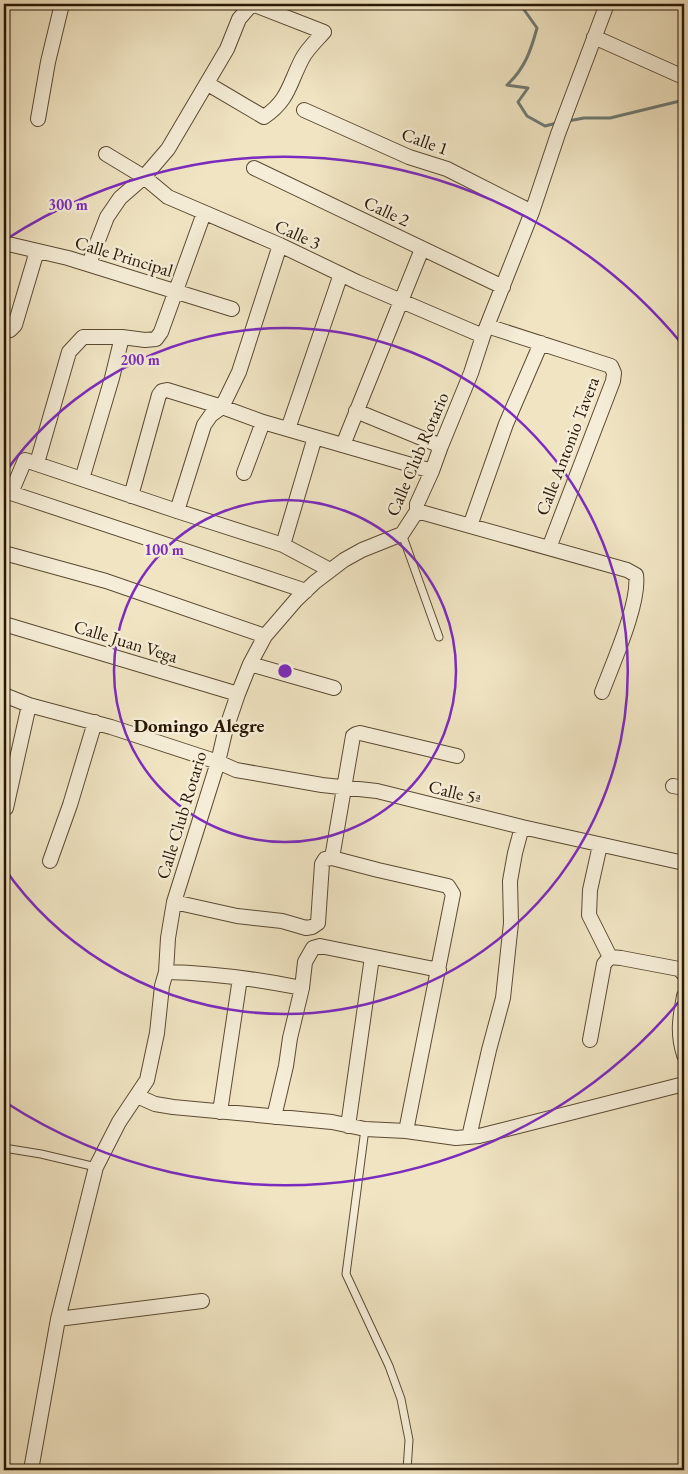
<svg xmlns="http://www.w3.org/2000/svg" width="688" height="1474" viewBox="0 0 688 1474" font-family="'EB Garamond',serif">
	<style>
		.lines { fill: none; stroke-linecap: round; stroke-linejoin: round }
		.stream { stroke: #6f7a73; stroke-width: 3 }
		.service-casing { stroke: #5b4a33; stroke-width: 9 }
		.minor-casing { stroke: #5b4a33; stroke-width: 16 }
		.service { stroke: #f5edd7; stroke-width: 7 }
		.minor { stroke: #f5edd7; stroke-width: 14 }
		.ring { fill: none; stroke: #7b2cbf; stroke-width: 2.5 }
		.labels { text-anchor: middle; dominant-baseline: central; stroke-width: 5; stroke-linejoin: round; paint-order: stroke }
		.street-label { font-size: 18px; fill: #291703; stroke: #f5edd7 }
		.neighbourhood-label { font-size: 19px; font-weight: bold; fill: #291703; stroke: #f5edd7 }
		.centre { fill: #7b2cbf; stroke: #f5edd7; stroke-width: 2.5 }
		.ring-label { font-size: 15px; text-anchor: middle; font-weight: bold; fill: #7b2cbf; stroke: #f5edd7; stroke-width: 5; stroke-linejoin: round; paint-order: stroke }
	</style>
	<rect width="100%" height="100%" fill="#f0e4c2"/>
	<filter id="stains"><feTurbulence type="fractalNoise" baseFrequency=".004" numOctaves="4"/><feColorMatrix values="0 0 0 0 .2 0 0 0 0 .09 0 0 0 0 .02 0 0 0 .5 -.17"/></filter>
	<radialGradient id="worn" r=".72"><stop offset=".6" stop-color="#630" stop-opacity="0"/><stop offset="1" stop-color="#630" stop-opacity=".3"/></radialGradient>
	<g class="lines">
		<path class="stream" d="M508,84C525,68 531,50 537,28L520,4
			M507,85L528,88L518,102L527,116L545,126L557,123
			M568,121L584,118H610L684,100"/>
		<g class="service-casing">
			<path id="service" d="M402,534L439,637
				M365,1129L346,1274L389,1366L401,1399L409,1440L407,1470
				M4,1148L41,1154L96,1167"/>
		</g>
		<g class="minor-casing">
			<path id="minor" d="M594,37L679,75
				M304,110L409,157L447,169L532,212
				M38,119L48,62L62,4
				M106,154L144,177L168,197L280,245L357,282L483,336
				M254,168L503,287
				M4,243L68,258L232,309
				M89,264L107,217L120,198L144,177L168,149L227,49L239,19L252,4L324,32C317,40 307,49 302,59C289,84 289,100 264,117L208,84
				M487,326L611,366L614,373L613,381L549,548
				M4,331L10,330L15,325L37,251
				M356,411L441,446
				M288,429L341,274
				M343,445L422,249
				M37,463L69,352L83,337H122L145,340L156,339L161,332L204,213
				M244,473L263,422
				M82,479L112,378L122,337
				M131,496L159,395L162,391L167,390L222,407L263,422L432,471
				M177,511L204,425L211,415L222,407L239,372L280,245
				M417,511L627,570L636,575C640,603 613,663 602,692
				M470,526L506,424L541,343
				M283,545L315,437
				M4,553L106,581L265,636
				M306,591L11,493L25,460L177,511L283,545L330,570
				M4,624L238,694
				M250,664L334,688
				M4,695L29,705L111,727L218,762L236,770L322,785L377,791L522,827L684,863
				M673,786L684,788
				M6,808L29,705
				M600,845L590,890L589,915L610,957
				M332,858L353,736L356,734L360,733L457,756
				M50,861L70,805L95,722
				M174,902L237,916L282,921L306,928L312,927L318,923L322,864L325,859L332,858L378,870L448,886L453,894L406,1131
				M610,957L621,958L679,969L684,974
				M166,972C212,973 257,979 302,988
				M684,996C680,1018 677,1033 684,1055
				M590,1040L604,964L610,957
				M137,1096L155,1104L173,1107L332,1122L365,1129L406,1131L456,1138L479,1136L507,1129L684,1084
				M220,1112L240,978
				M274,1117L286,1066L290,1038L302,988L305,962L313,948L320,946L439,970
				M348,1126L372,957
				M469,1137L489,1050L503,998L511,923L510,881L515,853L522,827
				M58,1319L202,1301
				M31,1470L58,1319L96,1167L119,1122L147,1080L157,1033L162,986L166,972L168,938L174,902L218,762L225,732L238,694L250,664L265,636L296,600L315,582L344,560L362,550L402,534L417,511V504L432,471L441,446L471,373L483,336L532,212L558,134L607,4"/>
		</g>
		<use href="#service" class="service"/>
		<use href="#minor" class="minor"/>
	</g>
	<g class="ring">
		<circle cx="285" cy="671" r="171"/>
		<path d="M4 474A343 343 0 1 1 4 868"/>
		<path d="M682 998A514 514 0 0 1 5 1102M5 240A514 514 0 0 1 682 344"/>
	</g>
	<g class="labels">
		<g class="street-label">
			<text transform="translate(425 141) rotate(20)">Calle 1</text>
			<text transform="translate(387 211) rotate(25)">Calle 2</text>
			<text transform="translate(298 234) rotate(24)">Calle 3</text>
			<text transform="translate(124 256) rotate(17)">Calle Principal</text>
			<text transform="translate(567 446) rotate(-69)">Calle Antonio Tavera</text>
			<text transform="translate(417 454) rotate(-67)">Calle Club Rotario</text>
			<text transform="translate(126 641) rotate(17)">Calle Juan Vega</text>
			<text transform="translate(455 792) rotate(14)">Calle 5ª</text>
			<text transform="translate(181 815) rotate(-73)">Calle Club Rotario</text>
		</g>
		<g class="neighbourhood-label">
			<text x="199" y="725">Domingo Alegre</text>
		</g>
	</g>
	<circle cx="285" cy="671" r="8" class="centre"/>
	<g class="ring-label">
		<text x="68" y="210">300 m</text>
		<text x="140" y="365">200 m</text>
		<text x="164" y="555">100 m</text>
	</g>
	<rect width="688" height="1474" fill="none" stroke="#f0e4c2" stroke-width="20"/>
	<rect x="5" y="5" width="678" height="1464" fill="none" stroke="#291703" stroke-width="2.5"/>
	<rect x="10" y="10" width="668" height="1454" fill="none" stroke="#291703"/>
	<rect width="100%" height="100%" filter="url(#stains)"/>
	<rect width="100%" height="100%" fill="url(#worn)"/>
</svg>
